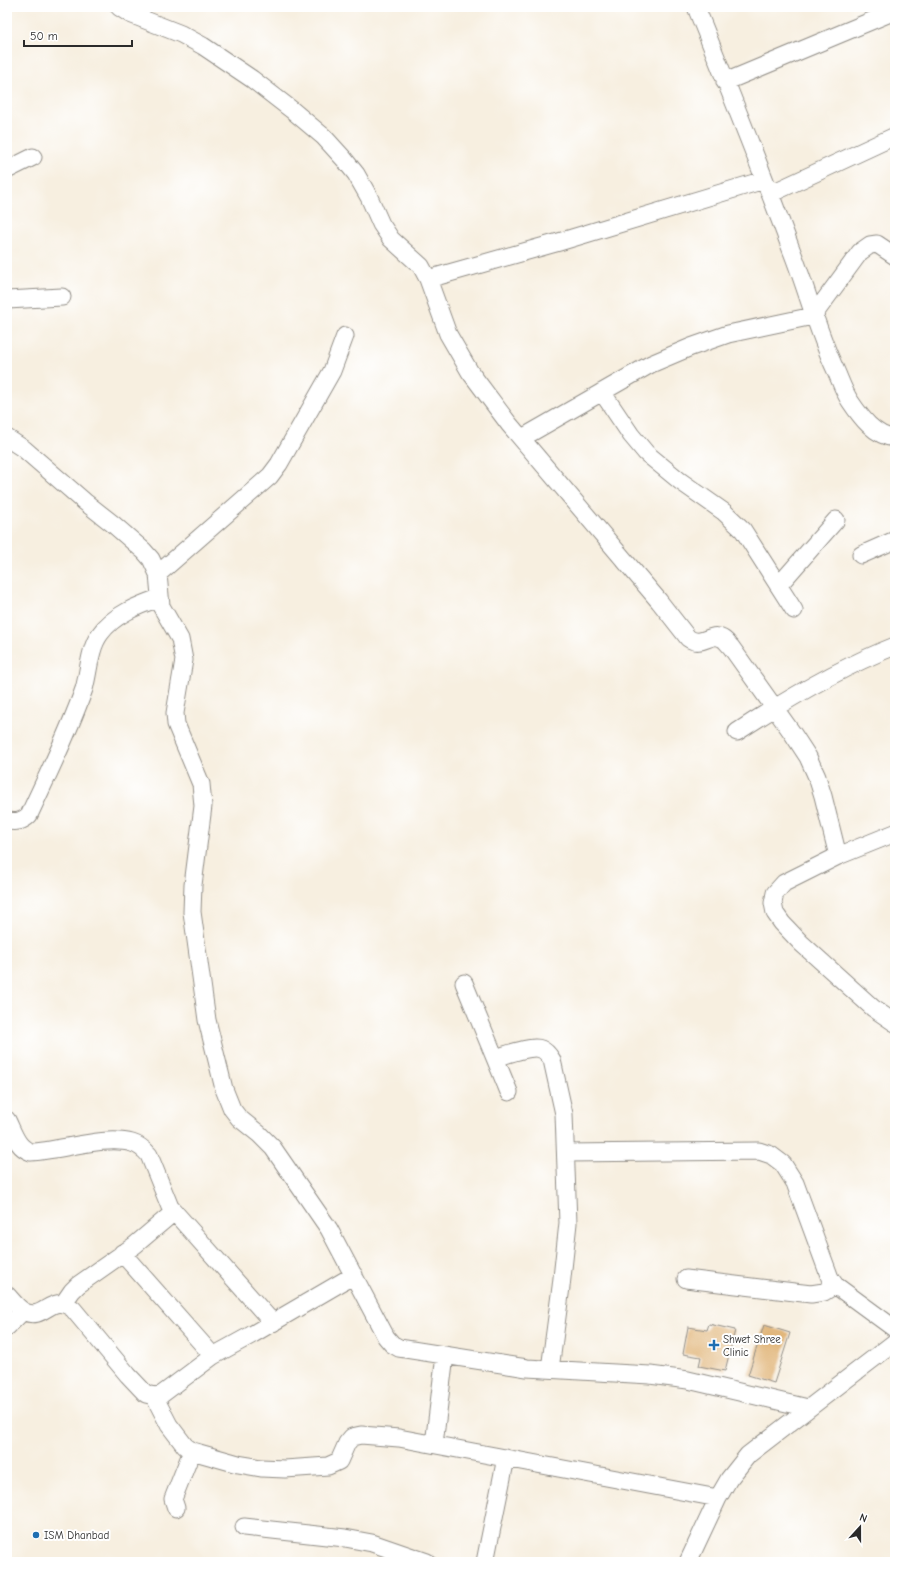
<svg xmlns="http://www.w3.org/2000/svg" width="902" height="1569" viewBox="0 0 902 1569" font-family="'Comic Neue',sans-serif">
	<style>
		.building { fill: #e1b67a }
		.lines { fill: none; stroke-linecap: round; stroke-linejoin: round }
		.street-casing { stroke: #918d86; stroke-width: 19 }
		.street { stroke: #fff; stroke-width: 17 }
		.poi-dot { fill: #1f6fb2; stroke: #fff; stroke-width: 1.5 }
		.labels { text-anchor: middle; dominant-baseline: central; stroke-width: 4; stroke-linejoin: round; paint-order: stroke }
		.poi-label { font-size: 11px; fill: #2b2b2b; stroke: #fff; text-anchor: start }
	</style>
	<rect width="100%" height="100%" fill="#fff"/>
	<filter id="ink" filterUnits="userSpaceOnUse"><feTurbulence type="fractalNoise" baseFrequency=".025" numOctaves="2"/><feDisplacementMap in="SourceGraphic" scale="8" xChannelSelector="R" yChannelSelector="G"/><feConvolveMatrix kernelMatrix="1 2 1 2 8 2 1 2 1" color-interpolation-filters="sRGB"/></filter>
	<filter id="wash" filterUnits="userSpaceOnUse"><feTurbulence type="fractalNoise" baseFrequency=".012" numOctaves="4" result="noise"/><feDisplacementMap in="SourceGraphic" scale="16" xChannelSelector="R" yChannelSelector="G"/><feGaussianBlur stdDeviation="0.9" result="paint"/><feColorMatrix in="noise" values="0 0 0 0 0 0 0 0 0 0 0 0 0 0 0 0 0 1.4 0 .05"/><feComposite in="paint" operator="in"/></filter>
	<g filter="url(#wash)">
		<rect width="100%" height="100%" fill="#f7efe0"/>
		<g id="blocks">
			<path class="building" d="M709,1324L735,1330L725,1371L699,1366L701,1357L683,1354L688,1327L707,1330Z
				M764,1325L790,1333L774,1383L748,1375Z"/>
		</g>
	</g>
	<g filter="url(#ink)">
		<use href="#blocks" fill-opacity="0" stroke="#918d86" stroke-width="1"/>
		<g class="lines">
			<g class="street-casing">
				<path id="street" d="M119,7L130,14L181,34L203,46L252,79L292,110L324,137L344,159L356,174L369,197L381,224L391,239L421,266L428,279L448,334L470,372L509,424L659,601L688,638C702,648 710,632 721,638C725,639 728,644 731,647L793,734L808,757L817,777L823,796L838,856
					M696,7C728,87 761,168 791,249C807,289 817,331 836,371C840,380 844,392 850,401C860,416 875,437 895,438
					M725,82L895,11
					M7,170L33,157
					M770,194L895,136
					M428,279L559,242L764,180
					M7,300L62,297
					M602,392L631,435L646,453L680,481L724,512L743,530L794,610
					M7,438L24,449L85,502L113,524L144,551L151,559L158,574L161,606L180,639L184,660L175,713L176,724L201,784L203,806L193,885L192,912L207,1020L224,1089L232,1109L239,1118L259,1134L273,1148L329,1229L386,1337L392,1344L399,1348L527,1368L650,1375L688,1380L808,1408
					M522,438L651,364L691,347L728,334L813,316L860,252L870,245L877,244L895,256
					M861,555L895,540
					M158,574L270,476L279,464L332,371L345,336
					M779,585L836,520
					M737,732C787,699 839,668 895,646
					M7,821C16,822 22,822 29,815C48,774 69,732 84,689C89,672 89,649 100,634C113,615 139,605 159,598
					M895,833L838,856L784,883L775,893L773,903L775,913L782,923L801,943L873,1008L895,1023
					M464,983L509,1092
					M495,1058C506,1055 531,1045 541,1049C546,1051 549,1055 552,1060L564,1114L568,1223L561,1287L550,1369
					M7,1120C13,1132 17,1148 31,1152C60,1151 105,1135 132,1143C139,1145 144,1149 149,1155L170,1207L273,1323
					M566,1153L759,1151L771,1155L783,1164L795,1183L830,1278L835,1285L895,1329
					M122,1253L213,1356
					M686,1279L811,1294L824,1292L835,1285
					M7,1295C12,1300 18,1309 25,1312C45,1321 51,1292 73,1309L128,1375L146,1394L154,1396L161,1395L213,1356L253,1334L354,1275
					M63,1304L72,1291L78,1285L135,1245L174,1212
					M7,1327L23,1311
					M154,1396L169,1425L185,1446L192,1451L238,1464L261,1468L285,1469L328,1466L339,1461L347,1443L352,1437L361,1435L399,1438L718,1498
					M434,1444L445,1355
					M176,1508L173,1499L192,1451
					M244,1527L345,1538L372,1543L427,1562
					M485,1562L506,1458
					M688,1562L718,1498L729,1479L748,1455L895,1342"/>
			</g>
			<use href="#street" class="street"/>
		</g>
	</g>
	<g class="poi-dot">
		<path d="M712 1339h4v4h4v4h-4v4h-4v-4h-4v-4h4z"/>
		<circle cx="36" cy="1535" r="4"/>
	</g>
	<g class="labels">
		<g class="poi-label">
			<text x="723" y="1339">Shwet Shree<tspan x="723" dy="13">Clinic</tspan></text>
			<text x="44" y="1535">ISM Dhanbad</text>
		</g>
	</g>
	<rect width="902" height="1569" fill="none" stroke="#fff" stroke-width="24"/>
	<g transform="translate(860 1527) rotate(21)" stroke="#ffffff" stroke-width="3" paint-order="stroke">
	<path d="M0-3L7 15L0 10L-7 15Z" fill="#2b2b2b"/>
	<text y="-6" font-size="11" font-weight="bold" text-anchor="middle" fill="#2b2b2b">N</text>
	</g>
	<path d="M24 40v6h108v-6" fill="none" stroke="#2b2b2b" stroke-width="2"/>
	<text x="30" y="40" font-size="12" fill="#2b2b2b" stroke="#ffffff" stroke-width="3" paint-order="stroke">50 m</text>
</svg>
